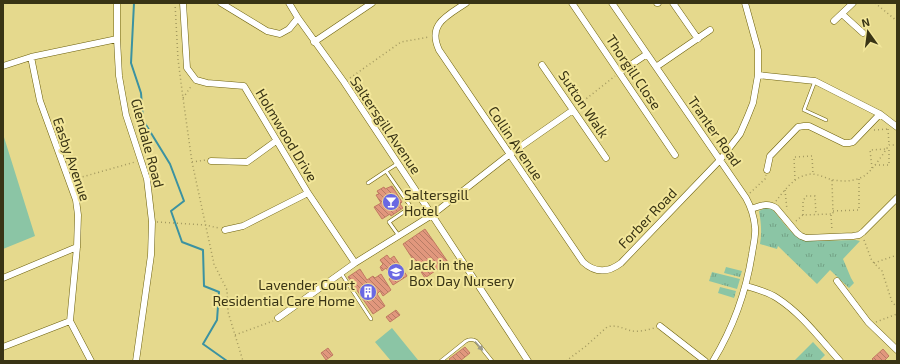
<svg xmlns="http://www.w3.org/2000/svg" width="900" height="364" viewBox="0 0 900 364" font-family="'Exo 2',sans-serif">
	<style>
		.grass { fill: url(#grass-tufts) }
		.park { fill: #8bc5a5 }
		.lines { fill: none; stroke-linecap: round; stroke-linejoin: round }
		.stream { stroke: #3b92a1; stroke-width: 2 }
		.building { fill: url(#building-back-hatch); stroke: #c17a61 }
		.service-casing { stroke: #6c600c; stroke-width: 4 }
		.minor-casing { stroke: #6c600c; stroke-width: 7 }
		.path { stroke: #a3995f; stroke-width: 1.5; stroke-dasharray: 1 3; stroke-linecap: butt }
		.service { stroke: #fff; stroke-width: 3 }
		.minor { stroke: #fff; stroke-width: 6 }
		.oneway { fill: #9c9a8a }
		.labels { text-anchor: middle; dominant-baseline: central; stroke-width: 4; stroke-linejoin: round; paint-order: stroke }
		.street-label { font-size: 14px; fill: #393415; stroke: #f2e69a }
		.poi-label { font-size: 14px; fill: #393415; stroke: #f2e69a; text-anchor: start }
	</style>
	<defs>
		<pattern id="grass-tufts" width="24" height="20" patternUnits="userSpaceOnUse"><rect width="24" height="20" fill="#8bc5a5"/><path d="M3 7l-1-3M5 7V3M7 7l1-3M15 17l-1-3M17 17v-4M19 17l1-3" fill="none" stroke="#73a185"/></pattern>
		<pattern id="building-back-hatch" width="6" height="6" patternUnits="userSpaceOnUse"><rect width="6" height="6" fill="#e1977d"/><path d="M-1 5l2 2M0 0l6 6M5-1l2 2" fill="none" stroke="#b77c65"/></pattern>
	</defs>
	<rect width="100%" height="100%" fill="#e5d98d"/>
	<path class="grass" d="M765,208H771L773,210C782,220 793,238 806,241L856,240L860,241L843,259L851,278L854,283L849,288L830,270L817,284L778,246L777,249L760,244C762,233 761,222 759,211Z
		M726,267L742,271L740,277L724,273Z
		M712,272L740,279L737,289L709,281Z
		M720,287L736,291L734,298L718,293Z
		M813,342L825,355L819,361H796L795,360Z"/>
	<path class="park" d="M3,134L35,236L3,249Z
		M392,328L418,360L416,361H391L375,342Z"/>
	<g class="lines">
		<path class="stream" d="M134,3L131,63L141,93L143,120L170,164L184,201L171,211L182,242L203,250L204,286L219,292L217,320L203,344L227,361"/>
	</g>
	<path class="building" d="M392,186L402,202L400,204L403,208L391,216L390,214L382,219L374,207L381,203L376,195L379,194L377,191L384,187L385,189Z
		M425,229L448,262L425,278L403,244Z
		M387,255L390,259L394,256L407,276L393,285L389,279L392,277L386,268L382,271L380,267L383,264L380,260Z
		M360,269L367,280L373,276L375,278L381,274L391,290L383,296L380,291L377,294L385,306L373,314L348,277Z
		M396,310L400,315L390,322L386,317Z
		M465,347L470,353L460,361H451L449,359Z
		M328,348L333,355L326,360L321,353Z
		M883,349L889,356L884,361H874L872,359Z"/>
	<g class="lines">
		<g class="service-casing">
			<path id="service" d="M815,81L804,110L826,120
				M397,164L386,171L411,207L389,222L399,236
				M368,183L386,171
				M341,273L371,319
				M441,361L466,341C470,339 472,339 476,341L492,361"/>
		</g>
		<g class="minor-casing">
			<path id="minor" d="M117,3V39L119,76L126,115L147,179L152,222L151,255L136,361
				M183,3L187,68L196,80L207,83L244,86L308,193L355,263
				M221,3L267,31L280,34L289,29L298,18
				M289,3L298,18L344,82L432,215L528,361
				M466,3C447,16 427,24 439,50L583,262C595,273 608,273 621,263L720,160L740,134L747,118L753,103L758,75V50L745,3
				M572,3L675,155
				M612,3L746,198C751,207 754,216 755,227C756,236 753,246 752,254C746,292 733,328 713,361
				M657,3H658
				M673,3L698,39
				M842,14L863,33
				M834,21L853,3
				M314,42L372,3
				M31,57L40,101L76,200L78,215L77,247L70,321L91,361
				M542,65L606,158
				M3,66L31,57L117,39
				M656,67L710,30
				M620,72L647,54
				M758,75L815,81L880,114L897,127
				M211,161L247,162L276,141
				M767,170L770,156L798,127L804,126H809L844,143H849L853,142L880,114
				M751,209C760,206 768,202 776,208L797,233L801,236L806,238L853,236L859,235L863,232L897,198
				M225,230L243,226L308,193
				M3,278L77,247
				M837,281L868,322L897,350
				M746,286C756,289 768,292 777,298C802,314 820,339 840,361
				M278,318L355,263L432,215L510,154L573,110
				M660,326L705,361
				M3,347L70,321"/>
		</g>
		<path class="path" d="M175,3L178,59L183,98L192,162L214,264L227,290L228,312L243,361
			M875,3L897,21
			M350,78L401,42L429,37
			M183,98L192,85
			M577,106L615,76
			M888,129L889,145
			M874,130L888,129
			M192,162L206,160
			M875,165H889V149L887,148
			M872,168L870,150L886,149
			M75,179L135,162
			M795,180L794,157L812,156L813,174
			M785,190L787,210
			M750,193L765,179L766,175
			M776,201C784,191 793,178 806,175C815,172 822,177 830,179C840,182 854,182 864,176C872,171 884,153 889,145H897
			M833,211L859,210V178
			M803,215V201L806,196H815L816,215
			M831,215L832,231
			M796,221L803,215L833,214L832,180
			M157,222L205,225L219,228
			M864,240L872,261L882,271L892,302L897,307
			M874,263L897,255
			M876,322L897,314
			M235,335L273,321
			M566,361L586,346L607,327C616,324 624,329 632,331C639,332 648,330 654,328"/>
		<use href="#service" class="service"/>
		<use href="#minor" class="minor"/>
	</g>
	<defs><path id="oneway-solid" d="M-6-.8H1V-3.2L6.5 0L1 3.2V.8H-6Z"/></defs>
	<use class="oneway" href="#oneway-solid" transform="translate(479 346) rotate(48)"/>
	<defs>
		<g id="bar-disc" transform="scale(0.9)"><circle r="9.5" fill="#6a68e2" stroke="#f2e69a"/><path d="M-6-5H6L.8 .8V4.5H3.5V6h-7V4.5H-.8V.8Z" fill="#fff"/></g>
		<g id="school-disc" transform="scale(0.9)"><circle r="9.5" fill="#6a68e2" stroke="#f2e69a"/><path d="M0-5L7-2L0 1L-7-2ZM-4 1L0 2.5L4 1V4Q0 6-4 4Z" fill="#fff"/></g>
		<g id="building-disc" transform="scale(0.9)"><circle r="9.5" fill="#6a68e2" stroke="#f2e69a"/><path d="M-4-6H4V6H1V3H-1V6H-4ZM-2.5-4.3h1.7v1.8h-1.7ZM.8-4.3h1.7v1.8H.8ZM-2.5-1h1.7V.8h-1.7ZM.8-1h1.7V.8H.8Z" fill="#fff"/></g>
	</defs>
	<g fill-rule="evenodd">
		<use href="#bar-disc" x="391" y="202"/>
		<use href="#school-disc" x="396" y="272"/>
		<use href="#building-disc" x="368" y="292"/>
	</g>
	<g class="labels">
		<g class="street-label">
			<text transform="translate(634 72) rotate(56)">Thorgill Close</text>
			<text transform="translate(584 104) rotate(56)">Sutton Walk</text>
			<text transform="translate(386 125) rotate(56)">Saltersgill Avenue</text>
			<text transform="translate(715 131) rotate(55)">Tranter Road</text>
			<text transform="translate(287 135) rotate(59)">Holmwood Drive</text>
			<text transform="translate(148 143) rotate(75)">Glendale Road</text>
			<text transform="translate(516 143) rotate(56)">Collin Avenue</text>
			<text transform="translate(72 159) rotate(71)">Easby Avenue</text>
			<text transform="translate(647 218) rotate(-46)">Forber Road</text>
		</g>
		<g class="poi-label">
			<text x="404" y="194">Saltersgill<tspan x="404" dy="16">Hotel</tspan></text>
			<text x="409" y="264">Jack in the<tspan x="409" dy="16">Box Day Nursery</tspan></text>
			<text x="355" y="284" text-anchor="end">Lavender Court<tspan x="355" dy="16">Residential Care Home</tspan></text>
		</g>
	</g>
	<rect width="900" height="364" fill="none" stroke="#393415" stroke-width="8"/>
	<g transform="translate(868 32) rotate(346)" stroke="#f2e69a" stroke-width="3" paint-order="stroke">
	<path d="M0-3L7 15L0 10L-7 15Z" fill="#393415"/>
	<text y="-6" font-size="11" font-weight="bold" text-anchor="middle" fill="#393415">N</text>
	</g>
</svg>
